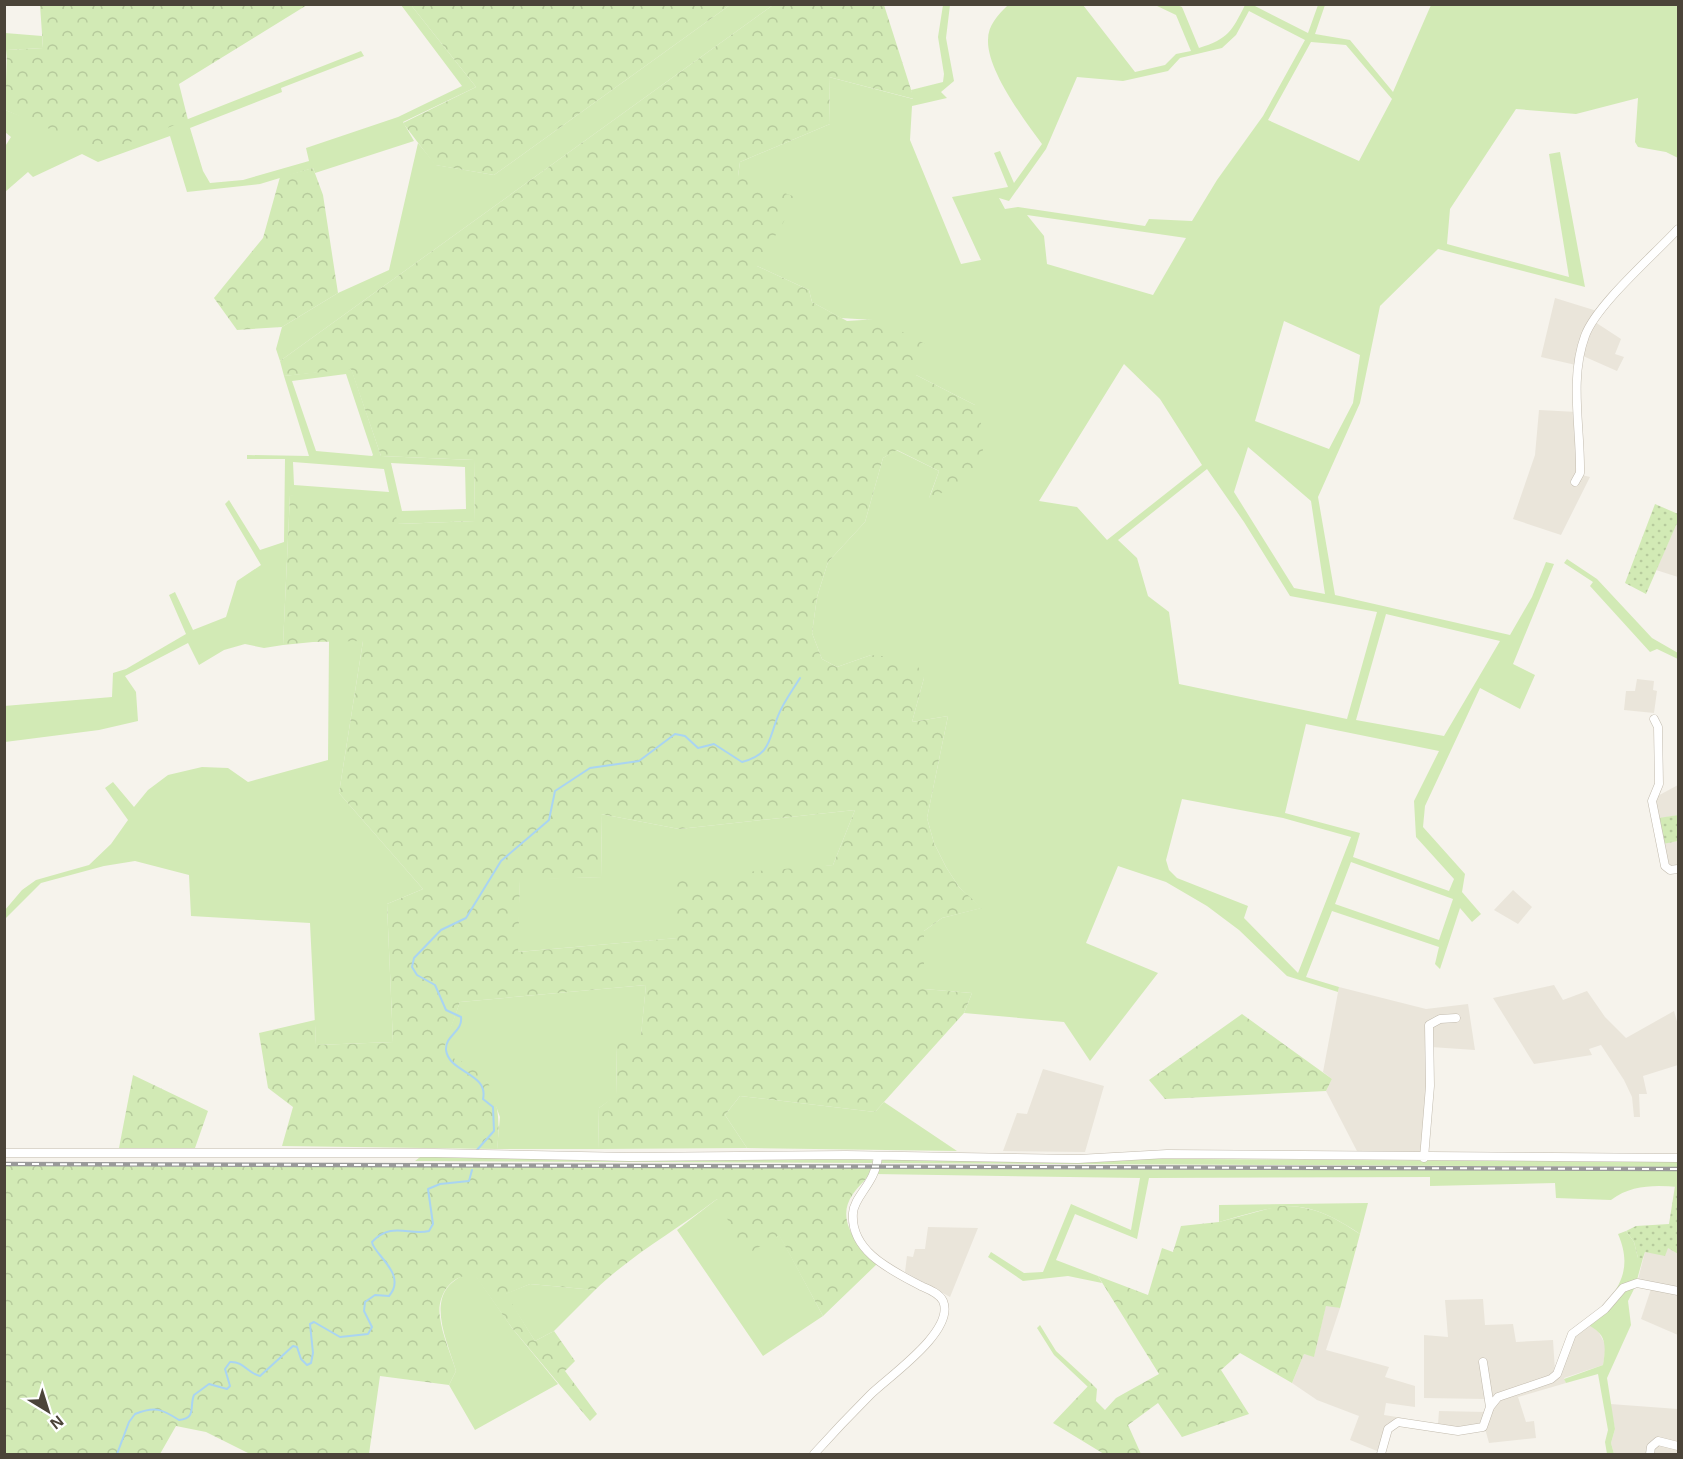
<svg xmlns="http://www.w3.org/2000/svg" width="1683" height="1459" viewBox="0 0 1683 1459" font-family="Arial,sans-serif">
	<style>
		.residential { fill: #eae5da }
		.grass { fill: #d2eab5; fill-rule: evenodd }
		.forest { fill: url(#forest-crowns); fill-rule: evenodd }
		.garden { fill: url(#garden-dots) }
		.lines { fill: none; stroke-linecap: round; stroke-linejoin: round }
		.stream { stroke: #a9d4f2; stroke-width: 2 }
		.street-casing { stroke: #c2bbae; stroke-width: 9 }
		.street { stroke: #fff; stroke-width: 8 }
		.rail-casing { stroke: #9a9a9a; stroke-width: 4.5 }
		.rail { stroke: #fff; stroke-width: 2; stroke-dasharray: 7; stroke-linecap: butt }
	</style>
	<defs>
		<pattern id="forest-crowns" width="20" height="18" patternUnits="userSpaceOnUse" patternTransform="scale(1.5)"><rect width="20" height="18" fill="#d2eab5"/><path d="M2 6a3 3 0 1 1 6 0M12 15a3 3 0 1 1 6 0" fill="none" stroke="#b6ca9c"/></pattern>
		<pattern id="garden-dots" width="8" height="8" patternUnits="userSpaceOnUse" patternTransform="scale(1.5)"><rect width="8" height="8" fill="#d2eab5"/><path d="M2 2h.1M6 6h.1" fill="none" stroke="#b6ca9c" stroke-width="1.8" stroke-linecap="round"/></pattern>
	</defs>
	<rect width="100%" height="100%" fill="#f6f3ec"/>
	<path class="residential" d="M1555,298L1597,311L1595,322L1621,339L1615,354L1624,357L1617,371L1583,356L1580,366L1541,357Z
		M1539,410L1577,412L1582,475L1590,477L1561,535L1513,519L1535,455Z
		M1678,521V577L1656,570Z
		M1637,679L1654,681L1653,690L1657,691L1654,713L1624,710L1626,691H1635Z
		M1678,785V815L1656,819L1652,799Z
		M1678,841V868L1668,867L1662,844Z
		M1513,890L1532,907L1518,924L1494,910Z
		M1554,985L1563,1000L1587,991L1605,1017L1626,1038L1674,1011L1678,1025V1065L1643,1076L1647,1094H1639L1640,1117H1634L1632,1097L1624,1080L1601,1045L1589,1049L1592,1055L1534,1064L1493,998Z
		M1339,987L1426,1009L1468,1004L1475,1050L1431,1047L1427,1059L1426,1108L1420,1154L1359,1155L1326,1091L1332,1079L1323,1072Z
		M1043,1069L1104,1086L1085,1152L1003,1151L1017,1113L1027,1114Z
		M928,1227L978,1228L950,1297L905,1272L907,1256L913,1257L915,1249H925Z
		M1667,1247L1678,1254V1335L1641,1319L1651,1289L1636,1287L1645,1252Z
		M1483,1299L1485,1325L1513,1324L1516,1342L1553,1340L1555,1371L1552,1380L1576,1334L1588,1325L1597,1329L1606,1346L1603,1365L1564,1378L1566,1383L1518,1397L1526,1422L1534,1421L1536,1438L1489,1443L1484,1425L1462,1430L1438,1424L1439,1411L1486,1412V1399L1424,1398V1335L1448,1337L1445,1300Z
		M1326,1305L1340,1308L1326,1350L1389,1367L1385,1377L1415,1386V1407L1386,1403L1384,1415L1403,1418L1387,1424L1377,1451L1350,1440L1359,1416L1317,1400L1292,1383L1304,1354L1314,1356Z
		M1610,1404L1678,1409V1454H1614L1611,1443L1615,1429Z"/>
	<path class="grass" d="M401,5H411L476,87L403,122L414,141L315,173L313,168L260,184L187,192L170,136L98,162L82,154L33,177L28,172L5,192L4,148L11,137L5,132V110L42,124L183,121L361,51L364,56L281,88L282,92L190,128L203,171L210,183L243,180L309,161L306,148L398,117L462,86Z
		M730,5H773L280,361L276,349L282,327L338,293L389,270L418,143L436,165L494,175Z
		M943,5H950L946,38L954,81L941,92L947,98L912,106L910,140L961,264L981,260L952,197L1008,187L994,153L1000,151L1014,183L1042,144C1024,120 987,70 988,40C988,25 998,15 1008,5H1083L1135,72L1165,65L1176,54L1191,51L1176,15L1155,5H1177L1182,7L1199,48C1228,39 1232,31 1245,5H1253L1308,33L1318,5H1325L1315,34L1350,40L1393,92L1431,5H1678V158L1666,152L1638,147L1635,142L1638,98L1576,114L1516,109L1450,209L1447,244L1569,277L1549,154L1560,152L1585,287L1438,249L1380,306L1360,403L1318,497L1335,595L1510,635L1532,597L1546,562L1554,564L1513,664L1535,675L1520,709L1480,688L1425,806L1423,827L1465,874L1462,892L1481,914L1472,922L1460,908L1440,969L1435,964L1439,947L1332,911L1306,977L1339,987L1338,992L1287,976L1239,930L1207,906L1166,882L1118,866L1086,943L1158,973L1090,1061L1064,1022L964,1013L972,993L924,989V931L942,918L981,908L959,887L946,867L934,843L927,818L948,716L912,722L924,678L871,655L837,667L822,659L812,633L817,597L828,562L865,522L883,458L896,450L939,471L929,498L975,405L916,375L873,320L841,318L812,302L809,290L757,266L738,176L740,162L830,124L829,77L913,99L911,90L943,82L944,74L938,37ZM1249,11L1305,40L1263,116L1217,180L1192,221L1149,219L1145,226L1018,207L1005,209L999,198L1009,201L1046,149L1077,77L1123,81L1168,71L1180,58L1222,48L1236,35ZM1311,42L1346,45L1392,99L1359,161L1268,120ZM1027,215L1186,238L1153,295L1047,264L1044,236ZM1284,321L1360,355L1353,403L1329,449L1255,421ZM1124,364L1160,399L1202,465L1107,540L1077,507L1039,501ZM1248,447L1311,501L1325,594L1294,588L1234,492ZM1207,469L1244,522L1290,596L1377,612L1347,719L1179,684L1169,612L1148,596L1137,558L1118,540ZM1386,614L1500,641L1444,736L1356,720ZM1306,724L1439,751L1414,801L1416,837L1454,879L1449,891L1353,857L1360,833L1285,813ZM1182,799L1283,818L1351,837L1298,973L1244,918L1248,906L1177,878L1169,870L1166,860ZM1351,862L1453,899L1439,940L1335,904Z
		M5,33L42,36L43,48L7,50L5,67Z
		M351,368L381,456L474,460L475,521L397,524L290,495L283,645L264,648L245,644L224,650L199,665L188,643L125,676L136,692L138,721L99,730L5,742L4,706L112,697L113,673L126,669L186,634L169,595L175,592L193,630L226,617L237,581L261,565L225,504L229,500L260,550L284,542L285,459H247V455L309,456L284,376ZM346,374L373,455L372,456L316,451L292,381ZM293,462L384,469L389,492L294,485ZM391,463L465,467L466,509L402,511Z
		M1567,559L1597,579L1652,638L1678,653V659L1657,649L1650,652L1590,586L1593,582L1564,563Z
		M329,641H363L339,793L423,889L387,904L393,1042L316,1045L310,923L191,916L189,875L135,861L104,866L41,883L5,919V910L22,890L36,880L89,865L111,844L128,820L105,788L113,782L134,807L148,790L168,775L202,767L228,768L248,782L328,760Z
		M855,810L833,865L794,870L678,938L517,952L520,879L602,877L601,814L679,829Z
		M646,985L641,1036L617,1045L616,1096L599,1108L598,1149H497L500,1117L487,1082L441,1053L460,1002Z
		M740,1096L875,1112L884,1102L957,1151L747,1148L725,1115Z
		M424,1154L872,1157L873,1163L415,1161Z
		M880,1157L1678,1162V1167L877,1163Z
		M877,1168L1678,1171V1187C1654,1185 1631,1185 1611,1200L1556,1198L1555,1183L1430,1186V1177L1149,1178L1137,1239L1075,1214L1056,1260L1098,1276L1102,1283L1068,1276L1023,1281L988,1257L991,1252L1024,1273L1043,1272L1071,1204L1131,1230L1140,1178L874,1174Z
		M717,1199L779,1234L823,1316L763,1356L677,1230Z
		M1368,1203L1360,1234C1302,1195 1283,1204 1219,1222V1205Z
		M1626,1231L1634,1242L1638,1258H1643L1635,1287L1628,1301L1631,1325L1607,1378L1615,1429L1611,1443L1614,1454H1607L1605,1442L1608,1430L1598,1374L1566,1383L1564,1379L1603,1365C1606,1346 1607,1334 1588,1325C1613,1295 1636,1275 1618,1234Z
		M467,1274L476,1276L512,1328L558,1384L475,1430L449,1385L456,1371C446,1337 422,1291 467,1274Z
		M530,1284L595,1290L554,1331L535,1341L505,1294Z
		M1040,1325L1056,1351L1091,1383L1088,1387L1054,1355L1037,1328Z"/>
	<path class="forest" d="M40,5V4L307,5L179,84L188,120L104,152L5,110L7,50L43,48Z
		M411,5H730L494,175L435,165L403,123L476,87Z
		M773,5H884L914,99L829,77L830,124L740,162L738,176L798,198L757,266L809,290L812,302L847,321L878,319L925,344L916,375L975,405L985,436L979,475L929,499L939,471L897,450L883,458L865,522L828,562L817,597L812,633L822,659L837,667L871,655L914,659L924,678L912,722L948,716L927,818L934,843L946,867L959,887L982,908L942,918L924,931V989L972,993L964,1013L875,1112L740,1096L725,1115L747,1148L598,1149L599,1108L616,1095L617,1044L641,1035L646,985L460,1002L442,1053C451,1058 463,1061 472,1067C499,1084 501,1121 497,1149L282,1146L293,1107L268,1088L259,1033L315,1020L316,1045L393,1042L387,904L423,889L339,793L363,641L313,642L283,645L290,495L392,500L398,524L475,521L474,460L381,456L351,369L284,376L280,361ZM855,810L833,865L672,878L677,938L518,952L520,880L602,877L601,814L679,829Z
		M313,168L323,195L338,293L282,327L237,330L214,298L263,238L280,177Z
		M1242,1014L1332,1079L1326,1091L1165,1099L1149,1080Z
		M133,1075L208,1111L195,1148H119Z
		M5,1166L872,1168C869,1178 859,1185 853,1194C834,1220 859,1248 878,1263L823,1316L779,1235L746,1255L717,1199C677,1230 631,1255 595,1290L530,1284L506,1294L535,1341L554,1331L575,1361L565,1371L597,1414L590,1421L512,1328L476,1277C453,1270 436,1296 440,1317C442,1335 451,1354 456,1371L449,1385L380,1376L369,1454H250L206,1432L176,1426L160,1454H5Z
		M1279,1206C1312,1205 1333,1216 1360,1234L1340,1308L1326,1306L1314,1357L1304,1354L1292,1383L1240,1353L1221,1370L1249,1414L1182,1437L1158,1403L1128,1425L1141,1454H1104L1053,1423L1091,1383L1097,1389L1096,1401L1105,1410L1116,1398L1159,1374L1098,1276L1148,1295L1162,1248L1173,1252L1181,1226L1219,1222Z"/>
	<path class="garden" d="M1655,504L1678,514V521L1646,594L1625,583Z
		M1678,815V841L1658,845L1652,819Z
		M1675,1186L1678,1187V1254L1668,1248L1665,1256L1645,1252L1643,1258H1638L1634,1242L1626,1231L1636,1226L1669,1224Z"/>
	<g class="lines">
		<path class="stream" d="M476,1151L494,1131L493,1107L483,1099C489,1073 449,1073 446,1050C445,1035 463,1032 461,1017L446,1010L435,985L417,975L412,967L414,958L441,930L466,918L501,861L549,820L555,791L590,768L639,761L675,734L685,736L698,748L714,744L742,762C771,754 768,741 778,716C783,703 792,691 800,678
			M117,1454L129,1422L135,1414C155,1406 162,1409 179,1420C197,1418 189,1407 194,1395L209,1384L227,1389L230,1386L225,1369L230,1362C244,1361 248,1374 260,1376L293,1346L297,1347L301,1359L307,1365L311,1363L313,1353L310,1324L314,1322L340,1337L368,1334L372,1327L364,1311L365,1302L375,1295L389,1296C408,1274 373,1254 372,1242C392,1221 409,1236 429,1231L433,1224L428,1189L440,1184L469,1181L472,1170"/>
		<g class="street-casing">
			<path id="street" d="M1575,482L1580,473C1581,429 1569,379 1585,336C1596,305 1654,255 1678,229
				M1654,719L1658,727L1659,784L1652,801L1665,866L1670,870L1678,869
				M4,1153H434L629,1157L846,1155L1078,1159L1167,1154L1678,1158
				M1424,1158L1430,1086L1429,1025L1440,1019L1456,1018
				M1483,1362L1490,1407
				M814,1454C832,1434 851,1414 870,1395C888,1377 956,1331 943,1301C939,1293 928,1289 921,1286C893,1271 850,1252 853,1213C854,1196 876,1183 878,1156
				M1381,1454L1388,1429L1398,1422L1458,1431L1483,1427L1490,1407L1498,1397L1551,1379L1557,1374L1572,1334L1605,1309L1623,1288L1637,1283L1678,1291
				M1650,1454L1651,1447L1658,1441L1678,1446"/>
		</g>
		<use href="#street" class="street"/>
		<g class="rail-casing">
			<path id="rail" d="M4,1164L1678,1169"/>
		</g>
		<use href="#rail" class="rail"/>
	</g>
	<rect width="1683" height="1459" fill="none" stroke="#4b4439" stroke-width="12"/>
	<g transform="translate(48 1411) rotate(142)" stroke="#ffffff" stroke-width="4.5" paint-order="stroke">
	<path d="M0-4.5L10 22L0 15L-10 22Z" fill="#4b4439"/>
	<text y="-9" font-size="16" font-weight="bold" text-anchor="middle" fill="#4b4439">N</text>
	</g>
</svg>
